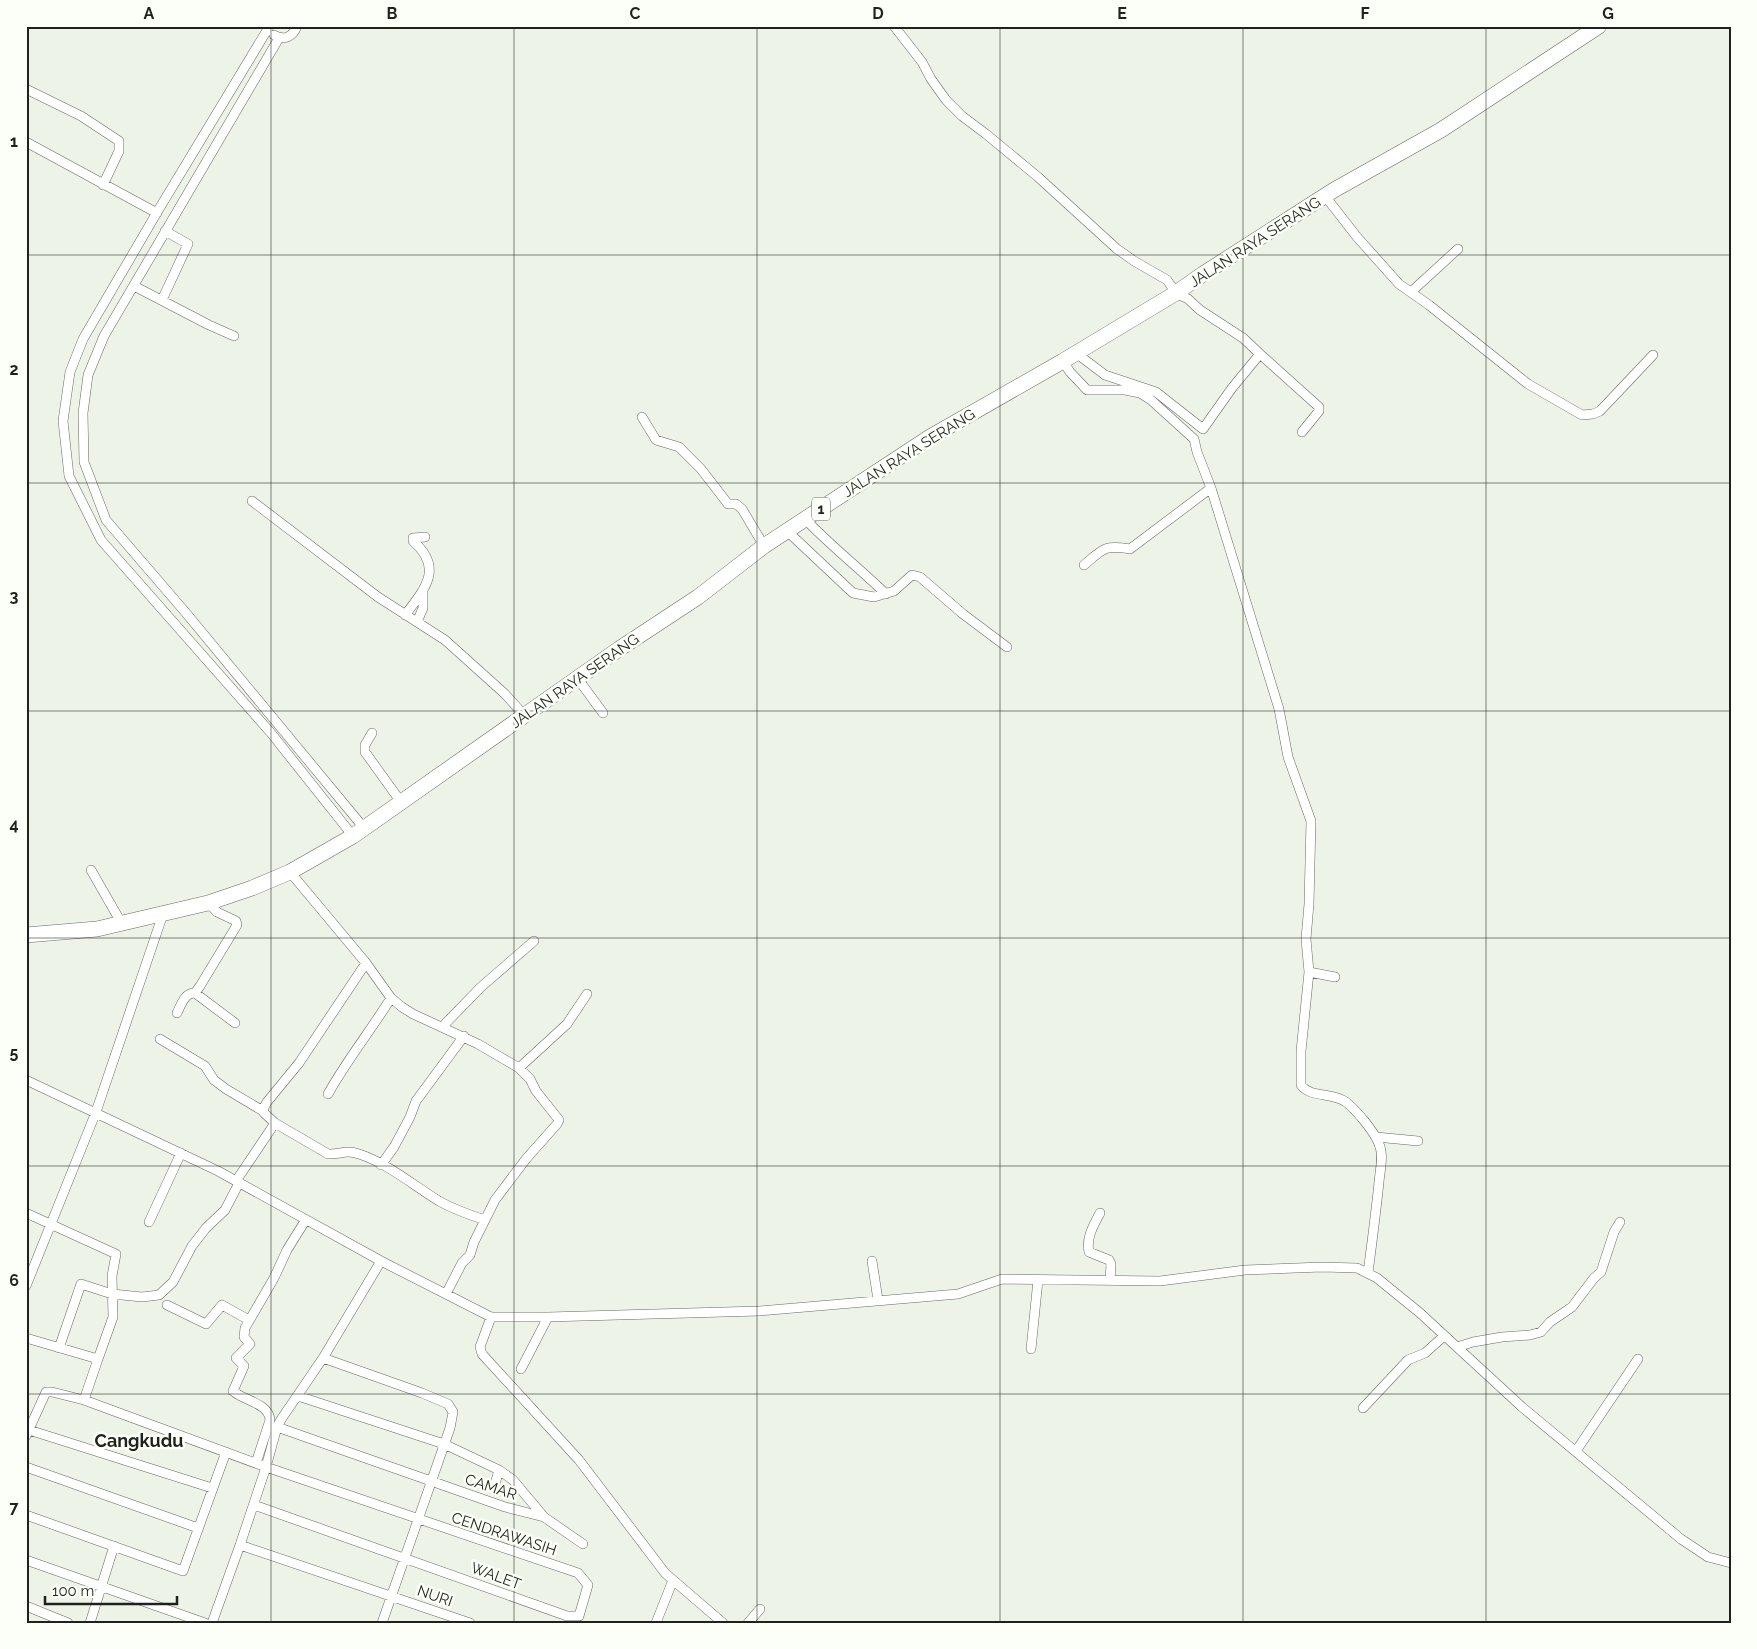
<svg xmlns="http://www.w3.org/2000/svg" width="1757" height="1649" viewBox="0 0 1757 1649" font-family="Raleway,sans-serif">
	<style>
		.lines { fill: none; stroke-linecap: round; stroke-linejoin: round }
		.minor-casing { stroke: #666b60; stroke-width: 10 }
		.trunk-casing { stroke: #666b60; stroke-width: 16 }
		.minor { stroke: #fff; stroke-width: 9 }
		.trunk { stroke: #fff; stroke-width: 15 }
		.grid { fill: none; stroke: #1f211d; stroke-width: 1; stroke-opacity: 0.55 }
		.labels { text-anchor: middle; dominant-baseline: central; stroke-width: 5; stroke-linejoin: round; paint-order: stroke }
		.shield { fill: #fbfff7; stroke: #61645e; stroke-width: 1 }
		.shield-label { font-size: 14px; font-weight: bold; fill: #1f211d }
		.street-label { font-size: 15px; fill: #1f211d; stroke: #fbfff7 }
		.quarter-label { font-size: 18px; font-weight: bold; fill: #1f211d; stroke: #fbfff7 }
		.neatline { fill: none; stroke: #1f211d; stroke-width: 2 }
		.grid-label { font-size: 16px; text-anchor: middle; font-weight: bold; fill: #1f211d }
	</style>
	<rect width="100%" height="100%" fill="#edf3e6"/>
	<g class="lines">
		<g class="minor-casing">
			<path id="minor" d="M894,26L922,62L931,79L946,100L962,116L986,134L1038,177L1117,249L1134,261L1167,280L1176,293L1188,299L1200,310L1243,338L1260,354L1232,388L1203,429L1156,392L1105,375L1076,353
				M269,27L159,209L83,339L70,372L63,421L69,476L101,540L271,733L353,836
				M274,35C284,41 293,37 297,26
				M279,38L104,336L88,375L83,413L84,462L106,520L186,613L364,828
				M26,89L81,116L119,141V151L103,185
				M26,142L157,213
				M1325,196L1357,237L1399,284L1429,305L1528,384L1582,415L1593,414L1600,411L1653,355
				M134,286L209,325L234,336
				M1411,292L1458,249
				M162,300L188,244L165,231
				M1260,354L1319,407V411L1302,432
				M1063,361L1070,372L1087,390H1125L1140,393L1151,400L1194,439L1197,452L1211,488L1279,709L1288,757L1311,821L1309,904L1306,939L1309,972L1301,1051V1085C1310,1098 1332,1092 1346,1102C1357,1111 1374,1131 1379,1144C1384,1155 1380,1170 1379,1182C1376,1212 1372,1242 1368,1273
				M642,417L656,440L679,447L701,469L728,504H736L742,509L764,546
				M252,501L378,597L445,640L505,694L525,716
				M805,519C831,546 859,568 886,594
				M787,531L853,593L874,597L894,591L912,575L920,577L963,614L1007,647
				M1084,565C1104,548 1104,545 1130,549L1211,488
				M405,615C425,589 444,568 413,541V538L425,537
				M417,622L423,608V592
				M578,679L603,713
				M372,733L365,745V752L401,802
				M91,870L122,924
				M290,872L366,963L299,1063L267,1102L263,1109L264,1113L275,1123L328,1154C340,1155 345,1149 359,1154C387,1163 413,1185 439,1201C453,1209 470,1215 485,1220
				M366,963L391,998L402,1007L413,1014L478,1044L519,1068L530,1079L536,1091L559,1120L557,1124L526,1159L495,1200L474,1242L470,1255L462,1263L446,1294
				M1309,972L1335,977
				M195,993L235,1023
				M177,1013C181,1005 185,992 195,993L200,986L237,925L236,921L217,912L208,903
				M443,1026L481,987L534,941
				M160,1039L205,1066L214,1080L226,1089L263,1111
				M519,1068L567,1024L587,994
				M26,1080L218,1171L381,1261L491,1317H548L759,1311L958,1294L1002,1279L1160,1281L1245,1270L1322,1267L1357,1268L1377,1278L1420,1313L1522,1407L1681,1539L1708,1557L1731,1563
				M328,1094C347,1060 371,1030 391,998
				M1376,1137L1418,1141
				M381,1165L394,1147L410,1117L416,1101L464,1036
				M236,1181L275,1123
				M26,1213L116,1254L112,1276L113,1317L98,1359
				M1100,1213C1093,1226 1086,1238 1089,1252L1109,1260L1111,1264L1110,1280
				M149,1222L181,1153
				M872,1261L878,1300
				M26,1286L96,1112L163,914
				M167,1305L206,1324L222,1305L249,1320
				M491,1317L480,1347L482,1354L579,1460L665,1573L673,1580L656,1623
				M26,1338L98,1359L84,1400L266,1467L578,1573L588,1585L579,1616H567L254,1505
				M1457,1347L1473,1342L1502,1337L1530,1335L1541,1332L1550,1322L1572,1307L1594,1278L1601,1272L1614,1232L1620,1222
				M59,1348L81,1284L112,1294L142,1297L159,1295L173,1282L192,1246L206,1228L225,1210L239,1183
				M1031,1349L1038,1280
				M323,1358L422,1393L448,1404L453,1412L450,1428L382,1623
				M521,1369L548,1317
				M298,1396L444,1444L499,1470L513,1480L544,1517L583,1544
				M1363,1408L1408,1360L1425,1353L1444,1336
				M277,1427L505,1507L544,1517
				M29,1430L212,1488
				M26,1436L46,1392H52L84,1400
				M1576,1451L1638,1359
				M256,1463L270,1420C269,1403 244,1401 233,1391L244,1366L236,1358L250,1344L244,1337L245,1328L274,1278L287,1250L305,1221
				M26,1467L198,1528
				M495,1484L499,1470
				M26,1515L183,1571L226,1452
				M240,1545L470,1623
				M26,1560L205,1623
				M673,1580L723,1623
				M26,1606L68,1623
				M90,1623L114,1546
				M212,1623L240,1545L266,1467L277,1427L282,1418L323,1358L381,1261
				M748,1623L760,1609"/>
		</g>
		<g class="trunk-casing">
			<path id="trunk" d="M26,935L97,929L208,903L252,888L290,872L353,836L619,649L698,597L764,546L930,437L1063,361L1176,293L1203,274L1334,190L1441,130L1599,26"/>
		</g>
		<use href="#minor" class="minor"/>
		<use href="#trunk" class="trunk"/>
	</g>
	<path class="grid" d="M271,26V1623M514,26V1623M757,26V1623M1000,26V1623M1243,26V1623M1486,26V1623M26,255H1731M26,483H1731M26,711H1731M26,938H1731M26,1166H1731M26,1394H1731"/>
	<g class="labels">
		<rect class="shield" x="812" y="497.5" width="18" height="23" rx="4"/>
		<g class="shield-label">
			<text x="821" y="509">1</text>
		</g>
		<g class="street-label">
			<text transform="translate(1255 242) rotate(-33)">JALAN RAYA SERANG</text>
			<text transform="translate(909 453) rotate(-32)">JALAN RAYA SERANG</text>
			<text transform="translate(575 681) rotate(-35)">JALAN RAYA SERANG</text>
			<text transform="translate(491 1487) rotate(18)">CAMAR</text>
			<text transform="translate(504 1534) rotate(18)">CENDRAWASIH</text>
			<text transform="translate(496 1576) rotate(20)">WALET</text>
			<text transform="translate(435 1596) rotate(19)">NURI</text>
		</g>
		<g class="quarter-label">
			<text x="139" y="1440">Cangkudu</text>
		</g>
	</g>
	<rect width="1757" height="1649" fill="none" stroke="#fbfff7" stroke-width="55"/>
	<path d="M45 1596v8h132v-8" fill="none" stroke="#1f211d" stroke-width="2.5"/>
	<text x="52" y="1596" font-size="15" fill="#1f211d" stroke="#fbfff7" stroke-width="4" paint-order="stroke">100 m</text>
	<rect x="28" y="28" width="1702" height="1594" class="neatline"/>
	<g class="grid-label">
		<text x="149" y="19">A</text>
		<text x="392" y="19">B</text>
		<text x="635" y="19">C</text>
		<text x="878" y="19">D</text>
		<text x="1122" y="19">E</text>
		<text x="1365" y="19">F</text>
		<text x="1608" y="19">G</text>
		<text x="14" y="147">1</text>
		<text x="14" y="375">2</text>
		<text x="14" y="602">3</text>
		<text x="14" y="830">4</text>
		<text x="14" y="1058">5</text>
		<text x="14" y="1286">6</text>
		<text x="14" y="1513">7</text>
	</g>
</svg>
